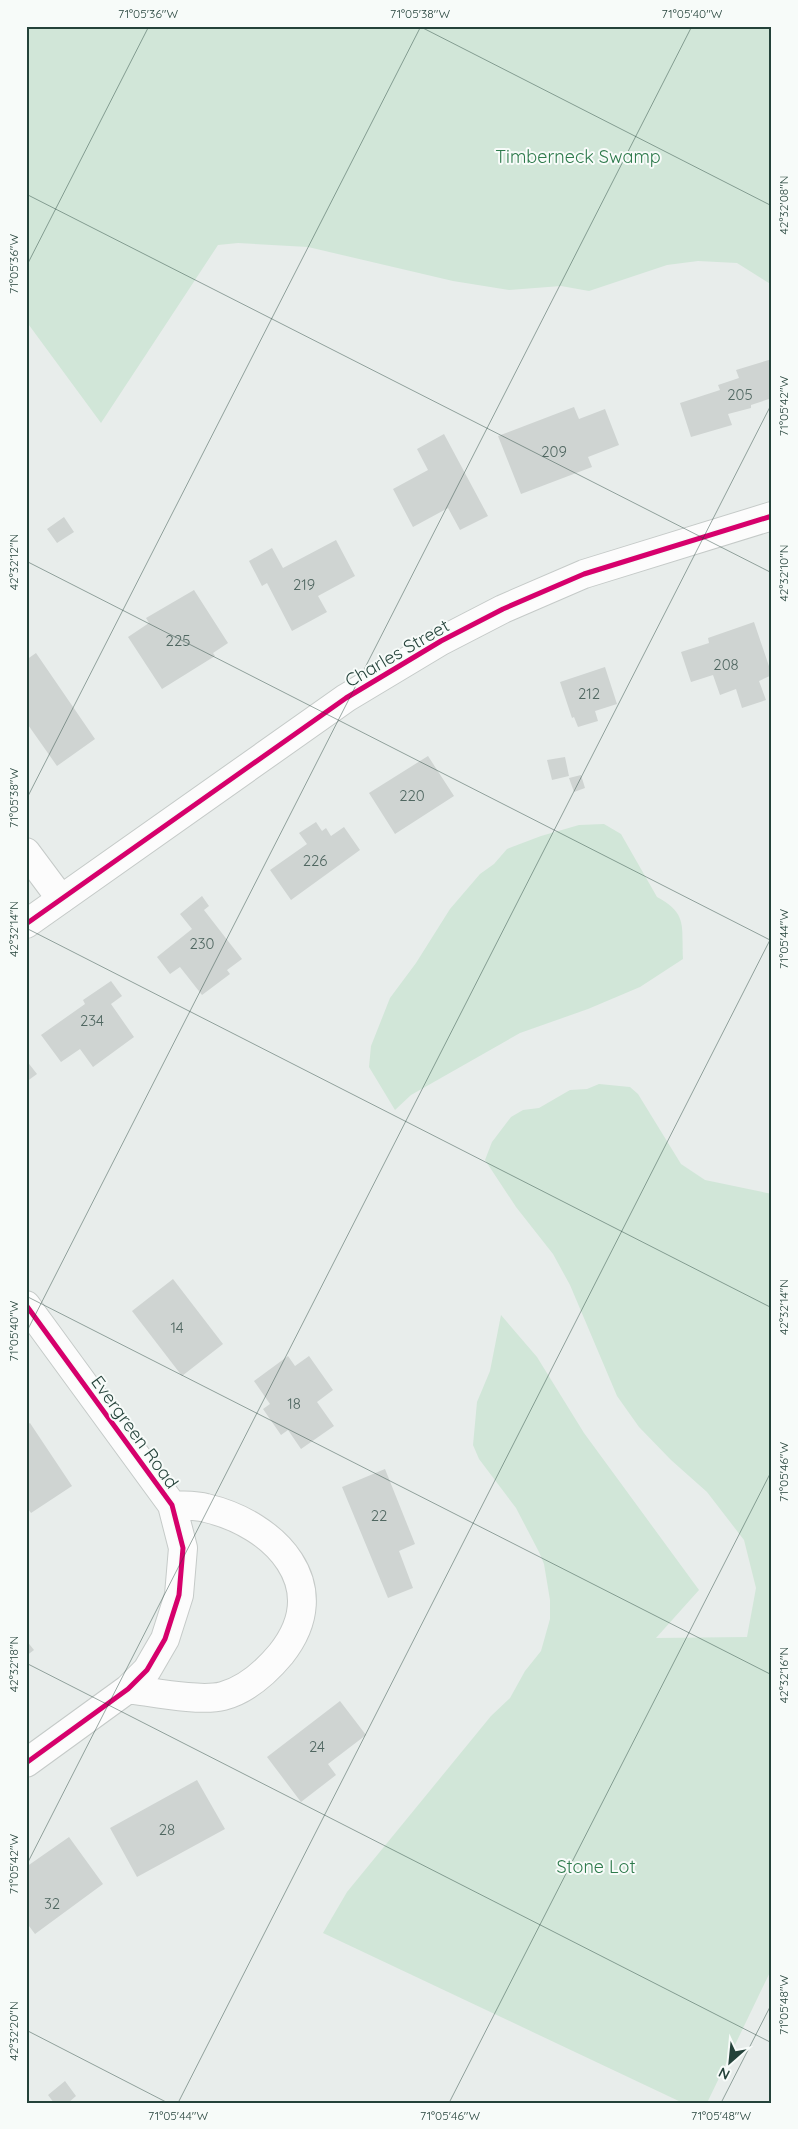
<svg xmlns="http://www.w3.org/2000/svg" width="798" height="2129" viewBox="0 0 798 2129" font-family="Quicksand,sans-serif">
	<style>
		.green { fill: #d1e6d8 }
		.building { fill: #cfd4d2 }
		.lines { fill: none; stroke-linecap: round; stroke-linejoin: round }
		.minor-casing { stroke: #c5cac8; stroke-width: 30 }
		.tertiary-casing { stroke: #c5cac8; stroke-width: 30 }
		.minor { stroke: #fcfcfc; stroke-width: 28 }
		.tertiary { stroke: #fcfcfc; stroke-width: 28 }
		.cycleway-casing { stroke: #f7fbf9; stroke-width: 8 }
		.cycleway { stroke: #d6006c; stroke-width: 5 }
		.ticks { fill: none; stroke: #24423a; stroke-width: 1; stroke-opacity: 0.45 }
		.labels { text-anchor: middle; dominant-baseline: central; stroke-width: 4; stroke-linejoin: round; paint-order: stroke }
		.number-label { font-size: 15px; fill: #506761 }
		.park-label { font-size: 18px; fill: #2d7a4b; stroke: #f7fbf9 }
		.street-label { font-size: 18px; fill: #24423a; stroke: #f7fbf9 }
		.neatline { fill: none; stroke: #24423a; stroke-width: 2 }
		.ticks-label { font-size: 12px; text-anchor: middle; fill: #24423a }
	</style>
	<rect width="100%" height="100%" fill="#e8edeb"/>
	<path class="green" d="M26,26H772V285L737,263L698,261L667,265L589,291L561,286L509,290L453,281L308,247L238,243L218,245L101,423L26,321Z
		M604,824L621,834L657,897C689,914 681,928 683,959L640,987L588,1009L520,1033L411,1095L395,1110L369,1067L371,1046L390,998L416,963L450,909L480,874L494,864L507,849L541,836L579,825Z
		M599,1084L630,1087L638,1094L681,1164L705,1180L772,1194V1968L707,2103H683L323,1933L347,1892L491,1716L510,1698L525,1671L541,1651L550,1619V1600L544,1564L539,1552L516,1508L479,1459L473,1445L477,1402L490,1371L501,1315L537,1357L584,1433L699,1590L656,1638L747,1637L756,1588L744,1540L707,1492L671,1460L639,1427L617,1396L570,1285L553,1254L516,1207L485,1160L492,1142L511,1117L523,1110L539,1108L570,1090L587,1089Z"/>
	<path class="building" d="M772,359V398L751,405V408L728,414L732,425L691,437L680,403L720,390L718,385L739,378L736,370Z
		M574,407L579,419L605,409L619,445L588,457L592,467L521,494L498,436Z
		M444,434L488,516L460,530L448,508L413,527L393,489L428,470L417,449Z
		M64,517L74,532L57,543L47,529Z
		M336,540L355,576L318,596L327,612L292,631L267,583L262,586L249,561L272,548L283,568Z
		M194,590L228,643L213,653L215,656L162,689L128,637L149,623L146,618Z
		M754,622L772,675L759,681L766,700L742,708L736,689L720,695L713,675L691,682L681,652L709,643L708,638Z
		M36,653L95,739L57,766L26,722V660Z
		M605,667L617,704L595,711L598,721L578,727L574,717L572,718L560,682Z
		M428,756L454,796L395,834L369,793Z
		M565,757L569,776L552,780L547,760Z
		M581,775L585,788L574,792L569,778Z
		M316,822L322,831L326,828L331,836L344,827L360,850L291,900L270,870L307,844L299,833Z
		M202,896L209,906L204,910L242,959L227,970L230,974L202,995L180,967L170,974L157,957L192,929L180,914Z
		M111,981L122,996L111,1004L134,1037L93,1067L80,1049L61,1062L41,1035L85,1004L83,1000Z
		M26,1060L37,1074L26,1082Z
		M173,1279L223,1344L182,1376L132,1311Z
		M288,1356L295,1366L309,1356L333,1390L317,1402L334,1426L301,1449L288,1430L281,1435L263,1409L270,1404L254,1381Z
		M30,1423L72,1486L31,1513L26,1506V1425Z
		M385,1469L415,1544L399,1551L413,1588L388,1598L342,1487Z
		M26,1640L34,1650L26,1656Z
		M340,1701L366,1735L328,1764L336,1775L301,1802L267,1757Z
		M197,1780L225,1829L137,1877L110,1828Z
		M69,1837L103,1884L35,1934L26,1922V1867Z
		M65,2081L76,2096L68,2103H54L48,2095Z"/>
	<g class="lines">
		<g class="minor-casing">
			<path id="minor" d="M26,852L61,899
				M26,1305L172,1505L183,1548L179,1595L165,1639L147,1670L128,1689L26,1763
				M128,1689C152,1692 200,1702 223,1696C245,1690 266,1672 281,1654C335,1586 275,1524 206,1508C195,1505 183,1506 172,1505"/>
		</g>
		<g class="tertiary-casing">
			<path id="tertiary" d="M26,924L346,698L441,641L503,609L584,574L772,516"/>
		</g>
		<use href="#minor" class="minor"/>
		<use href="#tertiary" class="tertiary"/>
		<g class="cycleway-casing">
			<path id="cycleway" d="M26,924L346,698L441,641L503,609L584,574L772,516
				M26,1305L172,1505L183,1548L179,1595L165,1639L147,1670L128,1689L26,1763"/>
		</g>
		<use href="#cycleway" class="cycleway"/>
	</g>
	<path class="ticks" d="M419,26L772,206M26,194L772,573M26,267L149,26M26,561L772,941M26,800L421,26M26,928L772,1308M26,1296L772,1675M26,1333L692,26M26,1663L772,2043M26,1866L772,403M26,2030L168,2103M178,2103L772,936M449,2103L772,1470M721,2103L772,2003"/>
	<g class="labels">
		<g class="number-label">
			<text x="740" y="394">205</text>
			<text x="554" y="451">209</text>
			<text x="304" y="584">219</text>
			<text x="178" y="640">225</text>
			<text x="726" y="664">208</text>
			<text x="589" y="693">212</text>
			<text x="412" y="795">220</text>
			<text x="315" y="860">226</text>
			<text x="202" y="943">230</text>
			<text x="92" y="1020">234</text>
			<text x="177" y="1327">14</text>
			<text x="294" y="1403">18</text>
			<text x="379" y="1515">22</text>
			<text x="317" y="1746">24</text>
			<text x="167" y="1829">28</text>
			<text x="52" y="1903">32</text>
		</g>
		<g class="park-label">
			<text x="578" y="156">Timberneck Swamp</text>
			<text x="596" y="1866">Stone Lot</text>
		</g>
		<g class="street-label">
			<text transform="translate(397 653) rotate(-30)">Charles Street</text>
			<text transform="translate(135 1432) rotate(54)">Evergreen Road</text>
		</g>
	</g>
	<rect width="798" height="2129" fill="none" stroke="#f7fbf9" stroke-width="55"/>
	<g transform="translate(730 2062) rotate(207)" stroke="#f7fbf9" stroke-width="4" paint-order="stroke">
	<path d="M0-4L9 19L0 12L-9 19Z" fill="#24423a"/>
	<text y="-8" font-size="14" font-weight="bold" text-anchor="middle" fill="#24423a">N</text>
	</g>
	<rect x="28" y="28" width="742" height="2074" class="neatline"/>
	<g class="ticks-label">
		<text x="148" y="18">71°05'36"W</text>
		<text x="420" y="18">71°05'38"W</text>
		<text x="692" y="18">71°05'40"W</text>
		<text transform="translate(784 205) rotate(-90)" y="4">42°32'08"N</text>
		<text transform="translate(14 264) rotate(-90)" y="4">71°05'36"W</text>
		<text transform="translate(784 406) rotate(-90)" y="4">71°05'42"W</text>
		<text transform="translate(14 562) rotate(-90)" y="4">42°32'12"N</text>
		<text transform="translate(784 573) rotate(-90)" y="4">42°32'10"N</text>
		<text transform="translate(14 798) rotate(-90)" y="4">71°05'38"W</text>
		<text transform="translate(14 929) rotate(-90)" y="4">42°32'14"N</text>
		<text transform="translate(784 939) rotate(-90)" y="4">71°05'44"W</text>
		<text transform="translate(784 1307) rotate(-90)" y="4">42°32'14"N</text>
		<text transform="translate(14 1331) rotate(-90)" y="4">71°05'40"W</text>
		<text transform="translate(784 1472) rotate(-90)" y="4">71°05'46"W</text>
		<text transform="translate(14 1664) rotate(-90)" y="4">42°32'18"N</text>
		<text transform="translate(784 1675) rotate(-90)" y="4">42°32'16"N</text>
		<text transform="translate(14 1864) rotate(-90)" y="4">71°05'42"W</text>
		<text transform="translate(784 2005) rotate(-90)" y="4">71°05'48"W</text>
		<text transform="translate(14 2031) rotate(-90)" y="4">42°32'20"N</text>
		<text x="178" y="2120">71°05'44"W</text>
		<text x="450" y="2120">71°05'46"W</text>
		<text x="721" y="2120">71°05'48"W</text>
	</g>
</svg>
